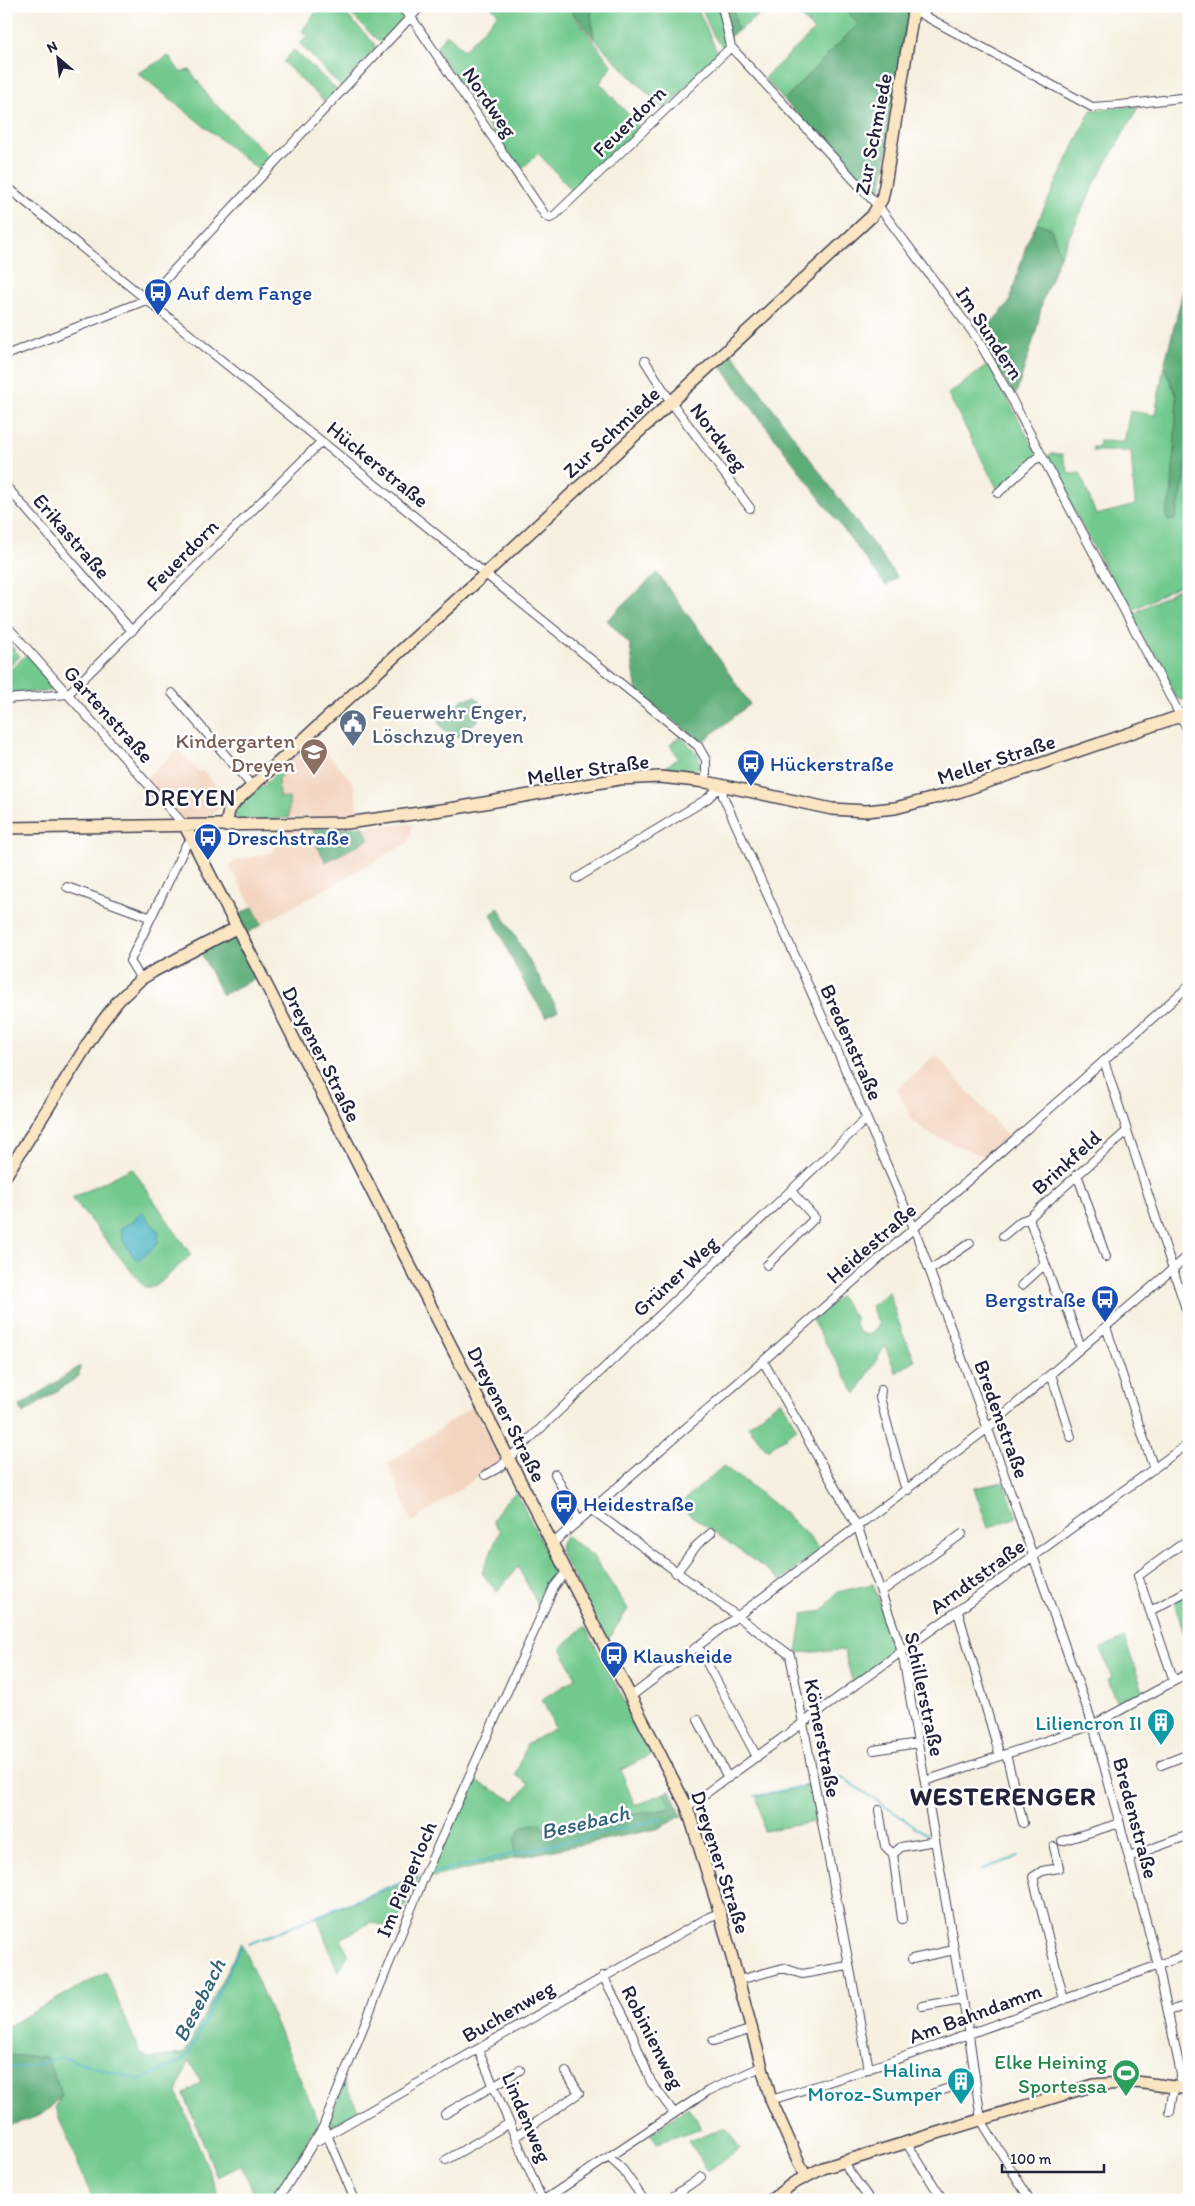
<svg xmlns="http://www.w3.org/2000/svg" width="1195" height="2206" viewBox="0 0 1195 2206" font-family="Itim,sans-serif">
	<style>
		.built { fill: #f3d4bf }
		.green { fill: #72c98e; stroke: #4a7664; fill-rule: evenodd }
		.forest { fill: #5dad79; stroke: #40685a }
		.water { fill: #45b1c3; stroke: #346a7f }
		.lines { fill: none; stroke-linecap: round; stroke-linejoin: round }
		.stream { stroke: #45b1c3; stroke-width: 2 }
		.street-casing { stroke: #424154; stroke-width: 10 }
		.secondary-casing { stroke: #424154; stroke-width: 14 }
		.street { stroke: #fff; stroke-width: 8 }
		.secondary { stroke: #fbe6c4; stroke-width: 11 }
		.labels { text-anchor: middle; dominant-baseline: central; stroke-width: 5; stroke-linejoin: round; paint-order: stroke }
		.street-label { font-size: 21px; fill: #22223b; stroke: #fff }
		.transit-label { font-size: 21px; fill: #164399; stroke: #fff; text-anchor: start }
		.service-label { font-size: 21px; fill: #4e5e75; stroke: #fff; text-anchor: start }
		.education-label { font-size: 21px; fill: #785e54; stroke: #fff; text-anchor: end }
		.culture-label { font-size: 21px; fill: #0d838f; stroke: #fff; text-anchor: end }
		.leisure-label { font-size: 21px; fill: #27864d; stroke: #fff; text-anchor: end }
		.water-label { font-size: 22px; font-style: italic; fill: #326278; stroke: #fff }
		.quarter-label { font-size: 24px; letter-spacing: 1px; fill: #22223b; stroke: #fff }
		.district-label { font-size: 26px; font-weight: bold; letter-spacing: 1px; fill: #22223b; stroke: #fff }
	</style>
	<rect width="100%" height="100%" fill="#fff"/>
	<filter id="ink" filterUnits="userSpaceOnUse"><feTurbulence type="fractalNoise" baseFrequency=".02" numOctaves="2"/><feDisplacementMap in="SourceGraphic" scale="10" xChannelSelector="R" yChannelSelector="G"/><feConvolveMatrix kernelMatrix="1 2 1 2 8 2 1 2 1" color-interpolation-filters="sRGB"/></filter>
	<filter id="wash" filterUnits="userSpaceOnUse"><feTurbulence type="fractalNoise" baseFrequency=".0096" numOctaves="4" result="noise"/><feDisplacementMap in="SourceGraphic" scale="20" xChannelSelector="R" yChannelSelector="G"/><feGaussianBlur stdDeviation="1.12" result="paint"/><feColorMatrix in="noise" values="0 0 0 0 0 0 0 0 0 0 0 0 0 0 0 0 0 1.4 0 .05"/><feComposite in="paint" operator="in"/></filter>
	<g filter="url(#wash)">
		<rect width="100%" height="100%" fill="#f7f0e0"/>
		<path class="built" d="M315,739L354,784L359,815L289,818V798L279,797L278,779L283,774L279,769Z
			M178,749L199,772L202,770L229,799L205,821L179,822L143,781Z
			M413,824L409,842L262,924L229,865L239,860L274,852V828L313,829L316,844L363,826Z
			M936,1055L1011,1140L990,1159L929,1134L912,1120L897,1089Z
			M473,1406L501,1461L412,1522L388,1464Z"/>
		<path class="green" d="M320,6H338L374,43L375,49L341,87L300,44L307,36L302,31Z
			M343,6H395L403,13V19L384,41H378Z
			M490,6H567L612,66L600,83L642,130L574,193L538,153L520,171L435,48L447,34L464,50L498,14Z
			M593,6H697C700,16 718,51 718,57L664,110L593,38L591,14Z
			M701,6H718L727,38V49C713,44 707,19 701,6Z
			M732,6H762L764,11L738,31Z
			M793,6H843L858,24L784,100L764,78L814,31Z
			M294,50L337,90L325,102L283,62Z
			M169,56L180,72L190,70L210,99L269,156V161L261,172L138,73Z
			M1139,106L1095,183L1060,256L1051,228L1037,223L1091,110Z
			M989,364L1037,454L998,490L948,394Z
			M1164,366L1177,397L1172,491L1166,515L1174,520L1185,479L1189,437V580L1129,612L1046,459L1050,454H1062L1069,474L1080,472L1096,515L1135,505L1131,451H1093V447H1098L1099,441L1124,442L1130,411L1155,415Z
			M1189,583V703L1175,697L1131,615Z
			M6,640L20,656L6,669Z
			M27,654L59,690L6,694V674Z
			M680,736L698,754L700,766L691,774L659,772L678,758L670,745Z
			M279,769L283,774L278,779L279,797L289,798V818L241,821L235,816L234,809L258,787L260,789L274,776V773Z
			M132,1168L191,1255L155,1287H144L72,1198ZM141,1212L158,1242L142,1259L120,1229L134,1221Z
			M889,1292L902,1332L915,1360L896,1373L885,1346L856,1394L812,1320L840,1296L855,1317V1324L859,1332L867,1335L875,1330L879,1325L871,1306Z
			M781,1400L797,1429L767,1450L748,1426Z
			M723,1466C760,1491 792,1517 821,1550L781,1580L678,1506Z
			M1003,1482L1017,1517L988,1528L974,1488Z
			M516,1492L557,1573L540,1609L518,1567L497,1592L482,1573L500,1531L493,1521L502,1505Z
			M566,1536L593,1556L628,1609L607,1641L559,1550L560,1545Z
			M873,1584L897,1650L853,1684L844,1650L797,1653L803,1614L823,1611L837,1592Z
			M1189,1593V1629L1183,1632L1175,1601Z
			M585,1626L652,1754L621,1770L634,1804L642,1803L664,1793L670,1805L669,1809L623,1816L550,1837L515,1838V1858L429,1878L474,1780L515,1801L529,1784L516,1775L527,1744L555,1728L542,1699L576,1678L561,1648Z
			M1124,1638L1144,1693L1119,1706L1108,1680L1112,1678L1101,1649Z
			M811,1786L818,1821L764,1831L757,1797Z
			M419,1877L394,1928L371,1922L341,1939L348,1954L338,1973L317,1917Z
			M241,1943L319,2122L272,2200H257L241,2165L217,2177L184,2094L201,2083L190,2060L187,2065L177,2093L221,2200H93L55,2108L62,2095L46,2057L6,2055V2027L106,1972L139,2051L149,2059L185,2053Z
			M344,2081L359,2112L330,2129L327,2127Z
			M688,2107L702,2128L657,2143L650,2134Z
			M726,2128L740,2148L708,2171L688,2141Z"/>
		<path class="forest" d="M568,6H593L591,14L594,39Z
			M718,6H732L738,31L727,38Z
			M843,6H911L881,191L870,194L784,100L858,24Z
			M1037,223L1051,228L1060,256L1043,299L1036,332L1015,397L979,336L1009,303L1027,242Z
			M1187,275H1189V437L1185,479L1176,516L1174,520L1168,521L1166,515L1172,491L1177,397L1164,366Z
			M732,353L897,577L886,586L719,364Z
			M657,573L702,634L750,704L702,742L637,693L630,645L607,620Z
			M476,697L480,703L477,713L479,719L458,737L446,733L438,722L463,699Z
			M363,826L369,839L326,862L316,844L313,829Z
			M253,907L262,924L246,934L266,973L222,995L200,951L243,931L236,916Z
			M498,907L558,1010L546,1017L519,974L491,914Z
			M80,1366L79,1376L23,1414L20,1406Z
			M670,1790L682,1816L657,1829L515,1858V1838L523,1826L540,1823L550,1837L623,1816L669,1809L670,1805L664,1793Z
			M6,2055L46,2057L62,2095C43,2118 34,2118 6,2126Z"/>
		<path class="water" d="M141,1211L159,1232L158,1242L142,1259L136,1260L123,1240L120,1228L134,1221Z"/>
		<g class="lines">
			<path class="stream" d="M818,1783L842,1777L926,1834
				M755,1796L809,1785
				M982,1869L1018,1857
				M428,1874L662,1819
				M249,1944L420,1874
				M6,2068L29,2067L62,2057L139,2080L180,2062L189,2054L240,1948L243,1947"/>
		</g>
	</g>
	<g filter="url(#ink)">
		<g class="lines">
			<g class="street-casing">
				<path id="street" d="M399,6L411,17L545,215L550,218L555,215L731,47
					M722,6L731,47L879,207L977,338L1010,396L1189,732
					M914,10L1092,107L1121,105L1189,97
					M6,186L698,746L706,760V782
					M6,355L146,300L421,6
					M645,361L671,402L750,508
					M6,486L132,631
					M998,493L1034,460L1042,456
					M6,625L185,826
					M172,693L252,786
					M68,694L321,442
					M6,699L68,694
					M722,785L723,796L826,1025L914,1228L989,1432L1093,1725L1158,1965L1181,2074L1180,2088
					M577,878L707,799L722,785
					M67,887L149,917
					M141,979L130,961L186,845L193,841
					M1104,1061L1189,1318
					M1077,1174L1106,1257
					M1029,1218L1055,1292L1068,1311L1081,1348
					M1003,1236L1021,1221L1029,1218L1127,1131
					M767,1265L815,1218L791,1191
					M930,1270L970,1243
					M1022,1285L1044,1265
					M1106,1327L1154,1469
					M763,1361L858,1528L902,1651L969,2035L981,2120L1030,2200
					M1051,1374L1071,1437
					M881,1390L880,1398L904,1484L908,1490
					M555,1474L579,1520
					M485,1475L500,1467L866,1119
					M591,1509L790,1655L869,2069
					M552,1544L763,1361L1189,986
					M676,1573L697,1545L711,1533
					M881,1592L962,1534
					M1150,1611L1189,1590
					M958,1612L1000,1756
					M698,1646L757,1757
					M1174,1681L1138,1576L1189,1539
					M630,1697L988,1428L1189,1255
					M698,1720L728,1778
					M874,1750L918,1743
					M1006,1754L1023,1823
					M1161,1765L1189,1754
					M925,1781L1093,1725L1189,1673
					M687,1807L1189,1443
					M879,1810L885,1846L893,1854
					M1062,1841L1120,1823
					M1054,1847L1059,1868L1042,1871L1033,1877L1064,2000
					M1129,1857L1189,1835
					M902,1919L893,1854L901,1847L935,1841
					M912,1959L954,1950
					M603,1976L627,2022L651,2082L674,2113
					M739,1980L783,1968L802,1974L848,1966
					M922,2006L962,1999
					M1168,2011L1189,2005
					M713,2041L753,2029
					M478,2049L542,2200
					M929,2095L975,2079
					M771,2100C913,2057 1050,2004 1189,1954
					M1170,2112L1174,2087
					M445,2114L520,2070
					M325,2130L355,2200
					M515,2137L579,2093L566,2072
					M317,2141L709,1917L720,1913
					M906,2142L943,2200
					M610,2158L623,2170L644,2200
					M446,2160L510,2123
					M845,2161L849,2171L870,2200
					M278,2200L323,2127L424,1877L554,1587L566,1572
					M544,2200L708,2091L763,2066
					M668,2200L701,2177"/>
			</g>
			<g class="secondary-casing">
				<path id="secondary" d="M185,826L687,1807L719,1910L771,2100L805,2176
					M226,826L229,810L236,801L485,574L872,216L882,199L885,185L914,6
					M6,828L347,823L456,808L619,779L660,777L706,782L832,809L866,811L895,808L958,792L1189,713
					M6,1175L99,1026L118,1001L141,979L154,971L236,928
					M771,2200L792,2184L823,2168L1094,2085L1136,2082L1189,2089"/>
			</g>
			<use href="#street" class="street"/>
			<use href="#secondary" class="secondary"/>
		</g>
	</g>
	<defs>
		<g id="bus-pin" transform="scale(1.4375)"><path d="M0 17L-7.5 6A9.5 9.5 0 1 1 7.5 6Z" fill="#1a4fb4" stroke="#fff"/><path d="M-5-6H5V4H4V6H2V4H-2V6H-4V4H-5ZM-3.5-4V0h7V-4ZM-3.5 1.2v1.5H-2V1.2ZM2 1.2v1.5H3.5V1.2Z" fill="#fff"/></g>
		<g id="civic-pin" transform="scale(1.4375)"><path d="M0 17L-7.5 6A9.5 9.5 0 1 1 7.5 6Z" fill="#5c6f8a" stroke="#fff"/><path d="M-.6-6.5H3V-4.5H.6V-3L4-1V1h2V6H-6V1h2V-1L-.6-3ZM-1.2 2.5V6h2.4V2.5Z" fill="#fff"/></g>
		<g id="school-pin" transform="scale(1.4375)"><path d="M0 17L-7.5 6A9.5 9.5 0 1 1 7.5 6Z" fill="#8d6e63" stroke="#fff"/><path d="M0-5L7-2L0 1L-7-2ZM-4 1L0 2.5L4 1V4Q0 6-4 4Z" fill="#fff"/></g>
		<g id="building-pin" transform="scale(1.4375)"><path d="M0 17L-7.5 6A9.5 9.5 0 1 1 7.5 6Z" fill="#0f9aa8" stroke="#fff"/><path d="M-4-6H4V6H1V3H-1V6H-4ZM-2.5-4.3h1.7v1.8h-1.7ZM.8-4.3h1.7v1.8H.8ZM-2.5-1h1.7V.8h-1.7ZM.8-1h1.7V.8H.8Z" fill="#fff"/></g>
		<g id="stadium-pin" transform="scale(1.4375)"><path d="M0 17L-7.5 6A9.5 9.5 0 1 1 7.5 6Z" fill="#2e9e5b" stroke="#fff"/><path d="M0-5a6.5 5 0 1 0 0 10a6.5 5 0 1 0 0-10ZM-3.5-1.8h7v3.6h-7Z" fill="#fff"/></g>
	</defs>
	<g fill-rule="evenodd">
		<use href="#bus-pin" x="158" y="292"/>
		<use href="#civic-pin" x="353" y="723"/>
		<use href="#school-pin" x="314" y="752"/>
		<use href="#bus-pin" x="751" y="763"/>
		<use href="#bus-pin" x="208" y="837"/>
		<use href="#bus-pin" x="1105" y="1299"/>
		<use href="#bus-pin" x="564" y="1503"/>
		<use href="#bus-pin" x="614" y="1655"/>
		<use href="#building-pin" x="1161" y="1722"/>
		<use href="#stadium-pin" x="1126" y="2073"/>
		<use href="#building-pin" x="961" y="2081"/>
	</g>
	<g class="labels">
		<g class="street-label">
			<text transform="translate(490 102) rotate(56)">Nordweg</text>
			<text transform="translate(629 121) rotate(-44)">Feuerdorn</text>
			<text transform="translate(873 134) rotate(-79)">Zur Schmiede</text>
			<text transform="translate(990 333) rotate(57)">Im Sundern</text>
			<text transform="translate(611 432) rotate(-43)">Zur Schmiede</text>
			<text transform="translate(719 437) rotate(53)">Nordweg</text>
			<text transform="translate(378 464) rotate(39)">Hückerstraße</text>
			<text transform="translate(72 536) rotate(49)">Erikastraße</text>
			<text transform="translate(182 555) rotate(-45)">Feuerdorn</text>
			<text transform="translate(109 714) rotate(48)">Gartenstraße</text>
			<text transform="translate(996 759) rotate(-18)">Meller Straße</text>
			<text transform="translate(588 769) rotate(-8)">Meller Straße</text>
			<text transform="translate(852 1042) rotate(66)">Bredenstraße</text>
			<text transform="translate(322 1054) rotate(63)">Dreyener Straße</text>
			<text transform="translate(1066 1162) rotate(-42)">Brinkfeld</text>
			<text transform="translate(871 1243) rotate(-41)">Heidestraße</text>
			<text transform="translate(675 1276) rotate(-43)">Grüner Weg</text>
			<text transform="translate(507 1414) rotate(63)">Dreyener Straße</text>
			<text transform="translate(1002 1419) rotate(70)">Bredenstraße</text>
			<text transform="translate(977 1576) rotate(-36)">Arndtstraße</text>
			<text transform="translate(925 1694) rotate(78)">Schillerstraße</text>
			<text transform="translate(823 1738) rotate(79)">Körnerstraße</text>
			<text transform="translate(1136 1818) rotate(75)">Bredenstraße</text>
			<text transform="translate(721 1862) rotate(72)">Dreyener Straße</text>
			<text transform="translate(406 1879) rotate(-67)">Im Pieperloch</text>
			<text transform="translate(508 2011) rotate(-30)">Buchenweg</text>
			<text transform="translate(975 2013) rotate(-20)">Am Bahndamm</text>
			<text transform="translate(653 2037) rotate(63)">Robinienweg</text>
			<text transform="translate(527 2117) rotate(67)">Lindenweg</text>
		</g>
		<g class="transit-label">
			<text x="177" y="292">Auf dem Fange</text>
			<text x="770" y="763">Hückerstraße</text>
			<text x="227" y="837">Dreschstraße</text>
			<text x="1086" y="1299" text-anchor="end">Bergstraße</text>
			<text x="583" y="1503">Heidestraße</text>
			<text x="633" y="1655">Klausheide</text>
		</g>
		<g class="service-label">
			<text x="372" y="711">Feuerwehr Enger,<tspan x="372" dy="24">Löschzug Dreyen</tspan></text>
		</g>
		<g class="education-label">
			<text x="295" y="740">Kindergarten<tspan x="295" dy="24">Dreyen</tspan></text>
		</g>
		<g class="culture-label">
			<text x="1142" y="1722">Liliencron II</text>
			<text x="942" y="2069">Halina<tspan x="942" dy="24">Moroz-Sumper</tspan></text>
		</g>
		<g class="leisure-label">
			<text x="1107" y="2061">Elke Heining<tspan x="1107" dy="24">Sportessa</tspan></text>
		</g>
		<g class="water-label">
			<text transform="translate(585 1822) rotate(-13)">Besebach</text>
			<text transform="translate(199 2000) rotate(-63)">Besebach</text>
		</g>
		<g class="quarter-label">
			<text x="190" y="797">DREYEN</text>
		</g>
		<g class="district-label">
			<text x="1003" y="1796">WESTERENGER</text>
		</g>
	</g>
	<rect width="1195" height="2206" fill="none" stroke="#fff" stroke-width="25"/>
	<g transform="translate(58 58) rotate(332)" stroke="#ffffff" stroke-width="4" paint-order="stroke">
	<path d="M0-4L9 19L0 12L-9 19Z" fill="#22223b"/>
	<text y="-8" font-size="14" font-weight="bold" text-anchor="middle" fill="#22223b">N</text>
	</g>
	<path d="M1002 2164v8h102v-8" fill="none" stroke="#22223b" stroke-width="2.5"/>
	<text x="1010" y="2164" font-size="15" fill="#22223b" stroke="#ffffff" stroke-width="4" paint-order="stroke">100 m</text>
</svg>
